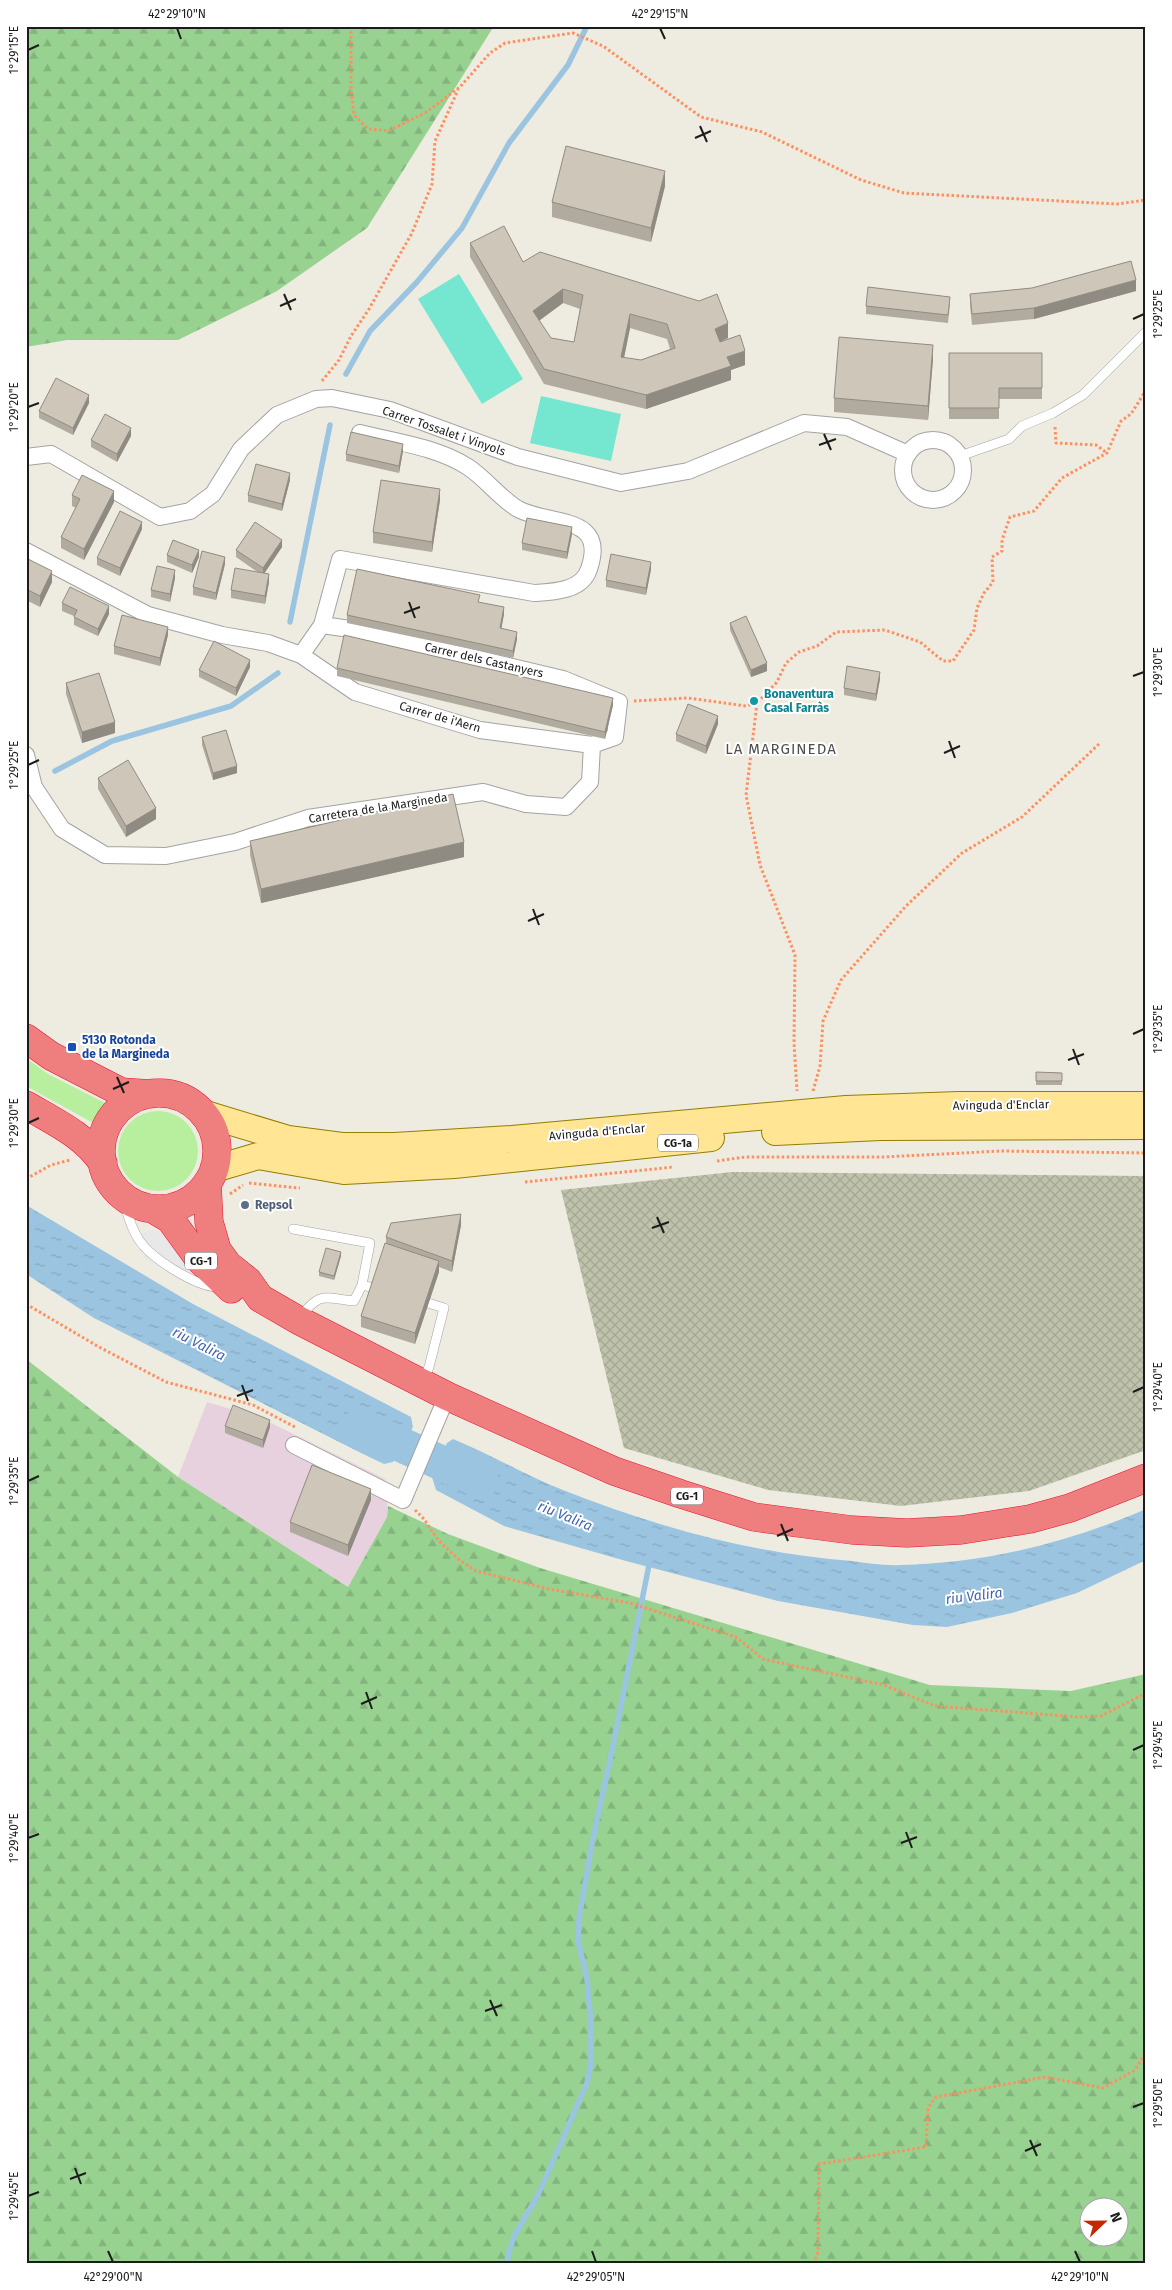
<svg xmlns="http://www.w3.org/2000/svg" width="1172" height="2290" viewBox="0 0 1172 2290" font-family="'Fira Sans',sans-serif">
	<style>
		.industrial { fill: #e8d1df }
		.construction { fill: url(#construction-cross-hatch) }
		.grass { fill: #b7ef9f }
		.forest { fill: url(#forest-firs); fill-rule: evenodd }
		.pitch { fill: #75e6d0 }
		.parking { fill: #e8e8e8 }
		.water { fill: url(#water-ripples) }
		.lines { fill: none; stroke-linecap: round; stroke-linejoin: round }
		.stream { stroke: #9bc4e1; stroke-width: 5.5 }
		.river { stroke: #9bc4e1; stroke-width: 35 }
		.lane-casing { stroke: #a3a3a3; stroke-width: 10 }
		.street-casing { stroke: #a3a3a3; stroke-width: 18 }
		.primary-casing { stroke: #937e00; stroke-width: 28 }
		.highway-casing { stroke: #e61333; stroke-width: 29 }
		.path { stroke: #ff8f60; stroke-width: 3; stroke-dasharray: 2.5 2.5; stroke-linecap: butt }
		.lane { stroke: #fff; stroke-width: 9 }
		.street { stroke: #fff; stroke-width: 16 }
		.primary { stroke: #ffe594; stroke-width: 26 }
		.highway { stroke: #ef7f7e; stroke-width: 28 }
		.wall { fill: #b1aa9f; fill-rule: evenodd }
		.shaded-wall { fill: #908b82 }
		.building { fill: #cec6b9; stroke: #908b82; fill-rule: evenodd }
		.ticks { fill: none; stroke: #1c1c1c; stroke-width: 2 }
		.culture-dot { fill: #0f9aa8; stroke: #fff; stroke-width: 2 }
		.transit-dot { fill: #1a4fb4; stroke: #fff; stroke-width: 2 }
		.service-dot { fill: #5c6f8a; stroke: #fff; stroke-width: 2 }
		.labels { text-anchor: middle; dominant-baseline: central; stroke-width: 4; stroke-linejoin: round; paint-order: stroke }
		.shield { fill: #fff; stroke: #606060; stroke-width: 1 }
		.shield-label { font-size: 11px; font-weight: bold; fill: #1c1c1c }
		.street-label { font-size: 12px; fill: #1c1c1c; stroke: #fff }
		.culture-label { font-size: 12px; font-weight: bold; fill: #0d838f; stroke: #fff; text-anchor: start }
		.transit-label { font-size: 12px; font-weight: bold; fill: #164399; stroke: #fff; text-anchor: start }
		.service-label { font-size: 12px; font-weight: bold; fill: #4e5e75; stroke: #fff; text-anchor: start }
		.water-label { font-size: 14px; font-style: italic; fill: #4063b3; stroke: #fff }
		.quarter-label { font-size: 15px; letter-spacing: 1px; fill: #4f4f4f; stroke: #fff }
		.neatline { fill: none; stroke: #1c1c1c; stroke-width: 2 }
		.ticks-label { font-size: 12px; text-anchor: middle; fill: #1c1c1c }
	</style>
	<defs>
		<pattern id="construction-cross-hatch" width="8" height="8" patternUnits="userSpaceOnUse" patternTransform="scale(1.25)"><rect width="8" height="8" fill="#bfc3ab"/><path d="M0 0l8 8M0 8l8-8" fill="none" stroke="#a4a793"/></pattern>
		<pattern id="forest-firs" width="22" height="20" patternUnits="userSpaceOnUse" patternTransform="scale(1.25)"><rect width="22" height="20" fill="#97d290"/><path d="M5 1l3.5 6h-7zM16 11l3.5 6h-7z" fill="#82b47c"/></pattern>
		<pattern id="water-ripples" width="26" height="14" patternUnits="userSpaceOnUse" patternTransform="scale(1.25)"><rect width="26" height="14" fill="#9bc4e1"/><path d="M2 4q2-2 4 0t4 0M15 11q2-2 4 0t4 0" fill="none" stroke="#85a8c0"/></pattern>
	</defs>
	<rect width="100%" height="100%" fill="#eeece0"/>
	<path class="industrial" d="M207,1402L261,1418L385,1479L388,1492L387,1517L348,1587L178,1477Z"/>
	<path class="construction" d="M732,1172L1146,1176V1450L1029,1491L901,1506L768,1490L624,1448L561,1190Z"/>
	<path class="grass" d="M26,1058L48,1074L107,1104L97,1125L26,1086Z
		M118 1151a40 40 0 1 1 80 0a40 40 0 1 1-80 0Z"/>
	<path class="forest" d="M26,26H494L367,228L277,291L178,340H67L26,347Z
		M26,1359L178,1477L348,1587L387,1517L388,1506L448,1534L540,1568L930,1685L1071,1691L1146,1674V2264H26ZM1090,2208H1120V2238H1090Z"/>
	<path class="pitch" d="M459,274L523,379L482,404L418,299Z
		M541,396L621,414L611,461L530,443Z"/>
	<path class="parking" d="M156,1229L169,1240L196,1274L193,1286L145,1259L132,1236Z"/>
	<path class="water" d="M26,1205L193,1304L411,1417L413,1427L393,1462L384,1464L359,1452L94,1318L26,1274Z
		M453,1439C490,1454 525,1475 563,1490C653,1526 754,1554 852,1561C868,1563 884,1566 901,1565C985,1563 1068,1543 1146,1509V1560L1077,1593L1012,1613L947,1627L913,1625L778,1601L626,1561L504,1526L436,1490L431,1474L447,1443Z"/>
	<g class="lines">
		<path class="stream" d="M346,374L370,331L417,282L462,228L509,143L568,65L587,26
			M290,622L330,425
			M55,771L112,741L231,706L278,673
			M507,2264L508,2256L514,2236L537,2197L553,2161L587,2083L591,2063V2023L587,1979L578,1941L579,1918L594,1833L612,1751L650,1560"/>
		<path class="river" d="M360,1426L481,1481"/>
		<g class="lane-casing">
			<path id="lane" d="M960,456L1009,439L1022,426L1053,413L1083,395L1146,332
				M122,1196C127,1211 130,1227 139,1240C151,1258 196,1287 218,1287
				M293,1229L370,1243L362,1285
				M300,1317C321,1291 323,1298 354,1301L362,1285L374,1288
				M423,1380L429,1367L444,1308L428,1303"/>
		</g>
		<g class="street-casing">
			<path id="street" d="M903 470a30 30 0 1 1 60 0a30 30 0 1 1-60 0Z
				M26,457L51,454L160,517L190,511L213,494L241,449L277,415L316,399L332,398L390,410L518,457L621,483L688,471L804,423L847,427L908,454
				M26,551L148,615L222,635L268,643L301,655L355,692L480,730L592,745L615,737L619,702L563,679L357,630L322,625L301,655
				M322,625L340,559L534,593C554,592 582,591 589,569C608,514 550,526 518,509C502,500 485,478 468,467C437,447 395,442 360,433
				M26,755L34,787L62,829L105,855L166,856L235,842L308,818L483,792L526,804L566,807L590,782L592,745
				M294,1445L403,1500L447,1396"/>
		</g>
		<g class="primary-casing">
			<path id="primary" d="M202,1113L288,1139L342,1146H395L512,1139L846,1109L959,1105H1146
				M775,1132L880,1127L1146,1126
				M214,1169L258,1156L344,1171L454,1165L711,1138"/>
		</g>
		<g class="highway-casing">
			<path id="highway" d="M26,1038L51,1056L121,1092L150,1094
				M101 1151a58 58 0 1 1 116 0a58 58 0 1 1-116 0Z
				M26,1105C55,1122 84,1135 103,1163
				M207,1183L209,1222L217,1250L228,1265L248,1281L260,1298L298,1320L447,1396L614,1471L681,1494L754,1517L852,1530L907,1533L961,1530L1030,1519L1070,1508L1146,1478
				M153,1209L170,1219L199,1259L231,1289"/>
		</g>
		<path class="path" d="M351,26V91L354,115L368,129L388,131L425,113L460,87L490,53L505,43L573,33L603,46L701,117L762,132L861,180L904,193L1117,204L1146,200
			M322,381L339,360L351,336L369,309L412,233L432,184L435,141L458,90
			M1055,427L1056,443L1096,445L1107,453
			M634,701L688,698L746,706L757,703L777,682L786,663L799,652L817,646L836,632L885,630L920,642L943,661H953L974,630L977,608L984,593L993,582L992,557L1002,551V540L1010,517L1034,511L1062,478L1107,453L1121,421L1131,414L1146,390
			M757,703L746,795L760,865L795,955L794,1043L797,1091
			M813,1091L820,1066L823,1021L841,980L906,906L962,853L1022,817L1100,743
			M717,1161L745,1157H884L1001,1151L1146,1153
			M26,1179L51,1165L70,1160
			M525,1182L673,1167
			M249,1183L300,1188
			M230,1194L243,1185
			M26,1304L99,1347L166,1382L253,1405L295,1427
			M415,1510L424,1519L438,1540L458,1559L476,1571L549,1589L630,1603L736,1637L763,1659L884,1685L935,1706L1078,1717L1101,1716L1146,1693
			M814,2264L818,2251L819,2164L926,2147L928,2108L936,2097L1045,2077L1103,2088L1135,2070L1146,2052"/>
		<use href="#lane" class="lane"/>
		<use href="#street" class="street"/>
		<use href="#primary" class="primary"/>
		<use href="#highway" class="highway"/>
	</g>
	<path class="wall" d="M665,186L651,242L552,217V202Z
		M470,243L728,338L720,342L745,365L731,370V380L646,409L544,384L470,257ZM563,303L580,309L574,342L551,338L539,321ZM630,328L667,339L670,349L641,360L624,358Z
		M1136,291L1034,319L972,325L970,305V294Z
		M950,304L948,323L866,314V306Z
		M949,353H1042V399H999V419H949Z
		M933,359L928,420L834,412V398Z
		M89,403L73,435L39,418V411Z
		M131,436L117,462L91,447V440Z
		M403,451L399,473L346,461V454Z
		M290,480L282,511L248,502V495Z
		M72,495L114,502L84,560L61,548V537L76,508L72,506Z
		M440,500L432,552L373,543V532Z
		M142,529L120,576L97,565V558Z
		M572,534L567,559L522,550V543Z
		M282,547L264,574L269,582L265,604L231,598V590L259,573L236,557V550Z
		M167,555L199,557L192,573L167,562Z
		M26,558L52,582L40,607L26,600Z
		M225,564L216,600L193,595V587Z
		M651,569L646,595L606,587V580Z
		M175,578L170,602L151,597V590Z
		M480,602L504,614L501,629L517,639L513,658L347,623V615Z
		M62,603L109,614L98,636L74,625V616L62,611Z
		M730,623L767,671L751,677L730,630Z
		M168,635L160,666L114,654V646Z
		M250,667L236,696L199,677V670Z
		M337,668L613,705L605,739L337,676Z
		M880,679L876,701L844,695V688Z
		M66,683L115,733L82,743L66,694Z
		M718,724L706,754L676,741V734Z
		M202,737L237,773L213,780L202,745Z
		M98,778L156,819L126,837L98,789Z
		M250,841L464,857L261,903L250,855Z
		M1036,1072L1062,1073V1085H1036Z
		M461,1225L452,1272L439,1267V1272L415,1344L361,1327V1316L386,1243V1237Z
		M341,1256L334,1280L319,1276V1272Z
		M225,1426L270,1427L263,1448L225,1433Z
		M371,1500L348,1556L290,1532V1522Z"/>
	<path class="shaded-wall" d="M665,171V186L651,242V228Z
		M1136,280V291L1034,319V308Z
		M563,289V303L533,325V311Z
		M630,314V328L621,372V357Z
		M728,323V338L715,344V329Z
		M933,345V359L928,420V406Z
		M745,351V365L731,370V380L646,409V395L727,357Z
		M89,395V403L73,435V428Z
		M131,428V436L117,462V454Z
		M403,444V451L399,473V466Z
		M290,473V480L282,511V504Z
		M440,489V500L432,552V542Z
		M114,491V502L84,560V549Z
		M142,522V529L120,576V568Z
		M572,527V534L567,559V552Z
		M282,540V547L263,575V568Z
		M199,550V557L192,573V565Z
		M225,557V564L216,600V593Z
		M651,562V569L646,595V588Z
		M175,570V578L170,602V594Z
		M52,571V582L40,607V596Z
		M269,574V582L265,604V596Z
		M109,606V614L98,636V629Z
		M504,607V614L500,636V628Z
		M168,627V635L160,666V658Z
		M517,632V639L513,658V651Z
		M250,660V667L236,696V688Z
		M767,663V671L751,677V670Z
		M880,672V679L876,701V694Z
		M613,698V705L605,739V732Z
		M718,716V724L706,754V746Z
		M115,722V733L82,743V732Z
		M237,766V773L213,780V773Z
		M156,808V819L126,837V826Z
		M464,842V857L261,903V889Z
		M461,1214V1225L452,1272V1261Z
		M341,1252V1256L334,1280V1276Z
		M439,1261V1272L415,1344V1333Z
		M270,1420V1427L263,1448V1440Z
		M371,1489V1500L348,1556V1545Z"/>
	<path class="building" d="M566,146L665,171L651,228L552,202Z
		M504,226L523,262L540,252L699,301L717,294L728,323L715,329L720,342L740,335L745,351L727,357L731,366L646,395L544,369L470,243ZM563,289L583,295L574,342L551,338L533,311ZM630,314L667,324L675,348L641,360L621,357Z
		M1131,261L1136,280L1034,308L972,314L970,294L1032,288Z
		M868,287L950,297L948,315L866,306Z
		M839,337L933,345L928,406L834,398Z
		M949,353H1042V388H999V408H949Z
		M56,378L89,395L73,428L39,411Z
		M105,414L131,428L117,454L91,440Z
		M351,432L403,444L399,466L346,454Z
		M256,464L290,473L282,504L248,495Z
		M82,475L114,491L84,549L61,537L80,499L72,495Z
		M381,480L440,489L432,542L373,532Z
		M120,511L142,522L120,568L97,558Z
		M527,518L572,527L567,552L522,543Z
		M255,522L282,540L263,568L236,550Z
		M173,540L199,550L192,565L167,555Z
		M202,551L225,557L216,593L193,587Z
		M611,554L651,562L646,588L606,580Z
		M26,558L52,571L40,596L26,589Z
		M157,566L175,570L170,594L151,590Z
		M235,568L269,574L265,596L231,590Z
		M357,569L480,595L478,602L504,607L500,628L517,632L513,651L347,615Z
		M70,587L109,606L98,629L74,617L77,610L62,603Z
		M122,615L168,627L160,658L114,646Z
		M746,616L767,663L751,670L730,623Z
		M344,635L613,698L605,732L337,668Z
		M214,641L250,660L236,688L199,670Z
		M847,666L880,672L876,694L844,688Z
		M99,673L115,722L82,732L66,683Z
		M688,704L718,716L706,746L676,734Z
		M226,730L237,766L213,773L202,737Z
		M128,760L156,808L126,826L98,778Z
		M453,794L464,842L261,889L250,841Z
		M1036,1072L1062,1073V1081H1036Z
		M461,1214L452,1261L386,1237L391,1223Z
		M385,1243L439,1261L415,1333L361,1316Z
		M326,1248L341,1252L334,1276L319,1272Z
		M233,1405L270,1420L263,1440L225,1426Z
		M312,1465L371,1489L348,1545L290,1522Z"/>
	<path class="ticks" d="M177,28L181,39M660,28L665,39M28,50L39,45M700,126L707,142M695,138L711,131M284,294L291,310M280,306L296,299M1133,319L1144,314M28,407L39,403M824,434L831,450M819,445L836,439M409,602L415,618M404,613L420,607M1133,676L1144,672M949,741L955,758M944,753L960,746M28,765L39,760M533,909L539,925M528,921L544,914M1133,1034L1144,1029M1073,1049L1079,1065M1068,1060L1084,1054M117,1077L124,1093M113,1089L129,1082M28,1123L39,1118M657,1217L664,1233M652,1228L669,1222M242,1385L248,1401M1133,1392L1144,1387M237,1396L253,1390M28,1481L39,1476M781,1524L788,1541M777,1536L793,1529M366,1692L372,1709M361,1704L377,1697M1133,1750L1144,1745M906,1832L912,1848M28,1838L39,1834M901,1843L917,1837M490,2000L497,2016M485,2011L502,2005M1133,2107L1144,2103M1030,2140L1037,2156M1025,2151L1041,2144M75,2168L81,2184M70,2179L86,2173M28,2196L39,2192M108,2251L113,2262M592,2251L596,2262M1075,2251L1080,2262"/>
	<circle class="culture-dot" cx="754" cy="701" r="5"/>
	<rect class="transit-dot" x="67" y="1042" width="10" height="10" rx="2.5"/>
	<circle class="service-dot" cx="245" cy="1205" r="5"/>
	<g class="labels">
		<g class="shield">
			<rect x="658" y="1134.5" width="40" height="17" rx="4"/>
			<rect x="185" y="1252.5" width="32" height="17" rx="4"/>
			<rect x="671" y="1487.5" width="32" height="17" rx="4"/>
		</g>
		<g class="shield-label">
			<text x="678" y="1143">CG-1a</text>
			<text x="201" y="1261">CG-1</text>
			<text x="687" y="1496">CG-1</text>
		</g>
		<g class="street-label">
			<text transform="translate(444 431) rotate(19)">Carrer Tossalet i Vinyols</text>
			<text transform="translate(484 660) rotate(13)">Carrer dels Castanyers</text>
			<text transform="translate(440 717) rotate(16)">Carrer de i'Aern</text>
			<text transform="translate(378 808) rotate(-9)">Carretera de la Margineda</text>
			<text transform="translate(1001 1105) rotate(-1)">Avinguda d'Enclar</text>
			<text transform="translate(597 1132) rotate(-5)">Avinguda d'Enclar</text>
		</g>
		<g class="culture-label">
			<text x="764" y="694">Bonaventura<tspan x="764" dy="14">Casal Farràs</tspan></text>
		</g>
		<g class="transit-label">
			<text x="82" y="1040">5130 Rotonda<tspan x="82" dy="14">de la Margineda</tspan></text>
		</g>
		<g class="service-label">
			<text x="255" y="1205">Repsol</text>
		</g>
		<g class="water-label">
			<text transform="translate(199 1344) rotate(27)">riu Valira</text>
			<text transform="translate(565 1516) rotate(22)">riu Valira</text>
			<text transform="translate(974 1596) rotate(-7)">riu Valira</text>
		</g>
		<g class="quarter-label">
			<text x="781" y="749">LA MARGINEDA</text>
		</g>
	</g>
	<rect width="1172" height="2290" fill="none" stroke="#ffffff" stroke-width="55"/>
	<g transform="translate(1104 2222) rotate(68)"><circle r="24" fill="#ffffff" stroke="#a4a4a4"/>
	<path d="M0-4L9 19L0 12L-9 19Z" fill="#c72600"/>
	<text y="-8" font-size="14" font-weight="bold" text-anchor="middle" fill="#1c1c1c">N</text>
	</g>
	<rect x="28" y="28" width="1116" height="2234" class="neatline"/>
	<g class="ticks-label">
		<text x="177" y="18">42°29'10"N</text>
		<text x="660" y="18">42°29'15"N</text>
		<text transform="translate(14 50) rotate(-90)" y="4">1°29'15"E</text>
		<text transform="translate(1158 314) rotate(-90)" y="4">1°29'25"E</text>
		<text transform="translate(14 407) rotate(-90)" y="4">1°29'20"E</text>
		<text transform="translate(1158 672) rotate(-90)" y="4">1°29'30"E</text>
		<text transform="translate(14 765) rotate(-90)" y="4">1°29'25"E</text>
		<text transform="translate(1158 1029) rotate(-90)" y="4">1°29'35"E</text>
		<text transform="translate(14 1123) rotate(-90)" y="4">1°29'30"E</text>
		<text transform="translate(1158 1387) rotate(-90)" y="4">1°29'40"E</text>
		<text transform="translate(14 1481) rotate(-90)" y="4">1°29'35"E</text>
		<text transform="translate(1158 1745) rotate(-90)" y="4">1°29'45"E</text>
		<text transform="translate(14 1838) rotate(-90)" y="4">1°29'40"E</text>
		<text transform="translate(1158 2103) rotate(-90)" y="4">1°29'50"E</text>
		<text transform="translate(14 2196) rotate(-90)" y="4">1°29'45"E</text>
		<text x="113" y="2281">42°29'00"N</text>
		<text x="596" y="2281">42°29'05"N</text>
		<text x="1080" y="2281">42°29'10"N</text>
	</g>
</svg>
